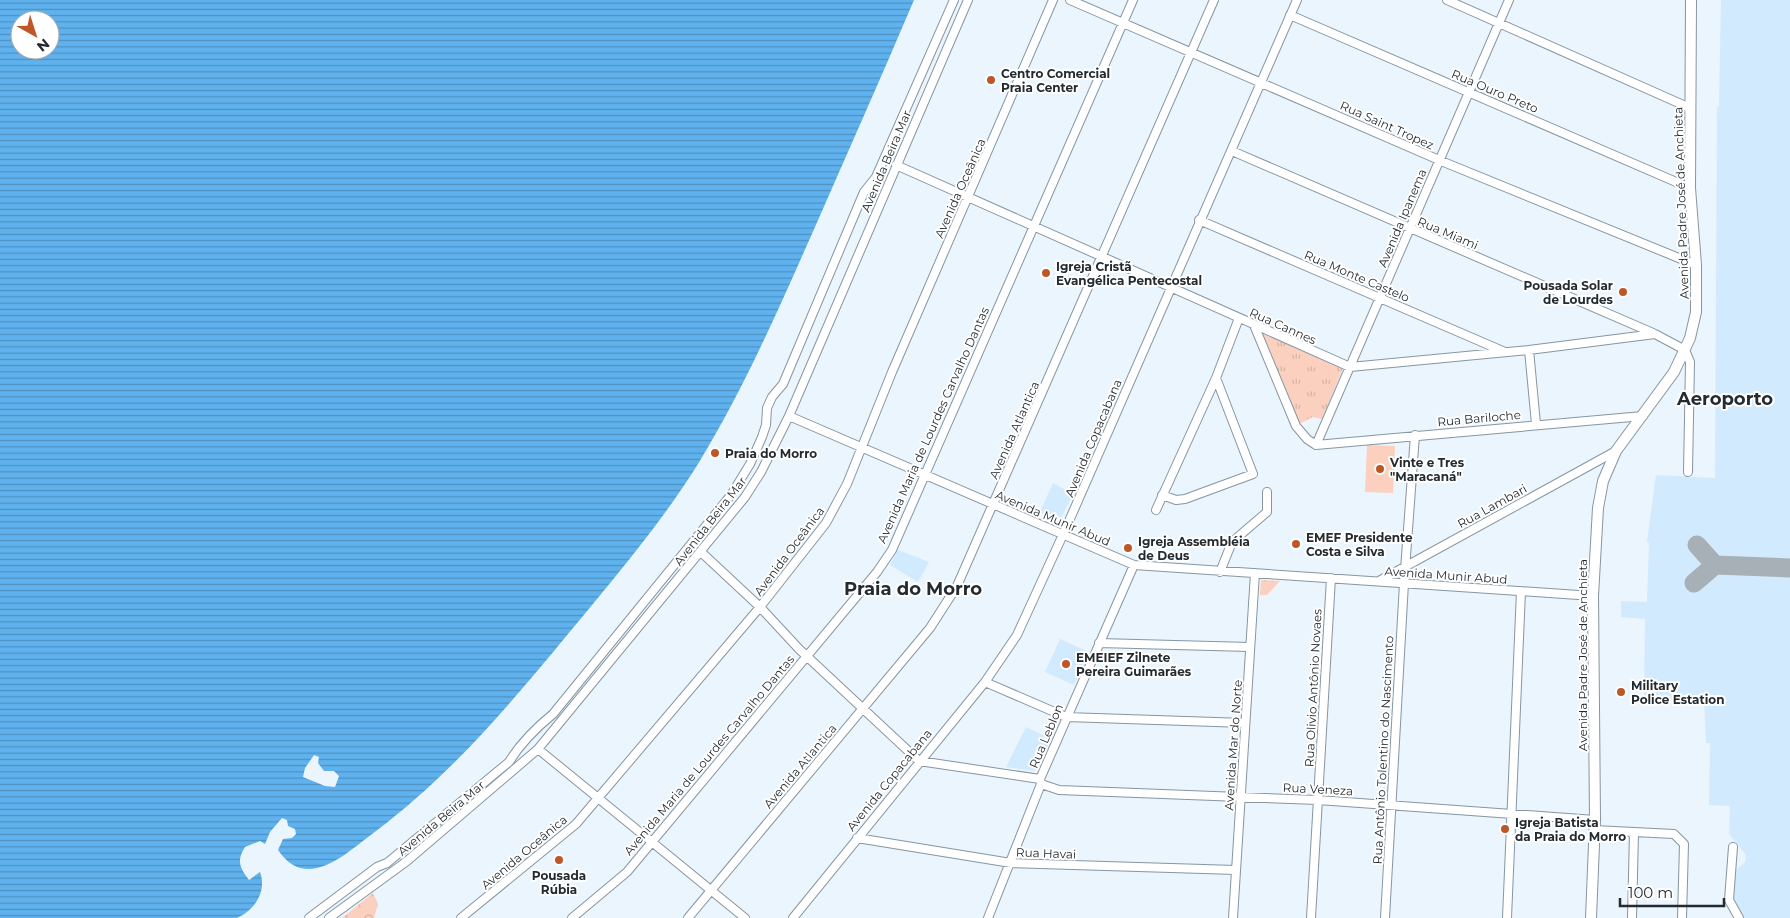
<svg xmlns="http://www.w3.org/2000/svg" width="1790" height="918" viewBox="0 0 1790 918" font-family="Montserrat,sans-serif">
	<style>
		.built { fill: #d2eafd }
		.grass { fill: url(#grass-tufts) }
		.park { fill: url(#park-crowns) }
		.garden { fill: #fbd0be }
		.water { fill: url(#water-rules); fill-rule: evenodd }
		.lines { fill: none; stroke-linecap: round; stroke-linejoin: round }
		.taxiway { stroke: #a6b0b6; stroke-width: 19 }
		.minor-casing { stroke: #8696a2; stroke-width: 10 }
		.major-casing { stroke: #8696a2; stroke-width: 12 }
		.minor { stroke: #fff; stroke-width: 8 }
		.major { stroke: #fff; stroke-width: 10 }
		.poi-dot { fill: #bd5728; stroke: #fff; stroke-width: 2 }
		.labels { text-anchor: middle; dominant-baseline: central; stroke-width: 4; stroke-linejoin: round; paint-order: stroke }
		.poi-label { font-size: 12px; font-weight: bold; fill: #242b30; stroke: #fff; text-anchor: start }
		.street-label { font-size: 12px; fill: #242b30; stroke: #fff }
		.district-label { font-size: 18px; font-weight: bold; fill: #242b30; stroke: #fff }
	</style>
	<defs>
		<pattern id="grass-tufts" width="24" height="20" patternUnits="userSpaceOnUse" patternTransform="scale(1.25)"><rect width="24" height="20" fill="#fbd0be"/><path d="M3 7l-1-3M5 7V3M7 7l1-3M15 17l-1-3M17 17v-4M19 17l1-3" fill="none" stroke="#d7b3a4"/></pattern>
		<pattern id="park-crowns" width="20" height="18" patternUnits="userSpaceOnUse" patternTransform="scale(1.25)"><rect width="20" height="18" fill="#fbd0be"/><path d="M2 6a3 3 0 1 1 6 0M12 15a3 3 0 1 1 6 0" fill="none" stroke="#d7b3a4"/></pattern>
		<pattern id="water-rules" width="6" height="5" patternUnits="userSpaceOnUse" patternTransform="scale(1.25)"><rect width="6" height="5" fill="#5fb2ee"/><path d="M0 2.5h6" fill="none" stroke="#4e91c1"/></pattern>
	</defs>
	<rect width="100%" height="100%" fill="#eaf5fd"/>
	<path class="built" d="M1721,0H1790V918H1743L1732,901L1731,875L1745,862L1746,855L1729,834L1730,806L1709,805L1710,743H1706L1704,699H1644L1645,619L1621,617V601L1647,602L1649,543L1647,542L1656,475L1715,478L1717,107H1719Z
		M1053,483L1073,494L1059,522L1040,512Z
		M898,550L929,562L918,582L890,565Z
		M1060,639L1089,652L1074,685L1045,672Z
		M1026,727L1051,739L1035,771L1006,767Z"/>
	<path class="grass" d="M1261,333L1343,368L1322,419L1313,417L1299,424Z"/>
	<path class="park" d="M1261,580L1280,581L1267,595H1260Z
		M373,893L378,904L374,918H342Z"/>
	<path class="garden" d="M1367,445L1395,446L1393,493L1365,492Z"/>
	<path class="water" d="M0,0H914C882,76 848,151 815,227C779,308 744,389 698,464C656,531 604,590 554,651C499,717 445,779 376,831C346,853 307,893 278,850L283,839L292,838L296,834L295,829L288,826L287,820L282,818L270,832L265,844L260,841L245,847C236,861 240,868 249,880L260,872C267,891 255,910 237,918H0ZM20,20H50V50H20ZM314,755L319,757L318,763L324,771H334L339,776L335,787L325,786L303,777L305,768Z"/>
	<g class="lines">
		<path class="taxiway" d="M1697,545L1715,565
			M1694,583L1715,565L1790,568"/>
		<g class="minor-casing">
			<path id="minor" d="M1070,0L1446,163L1696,265
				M1447,0L1690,108
				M1290,15L1690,188
				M1232,151L1653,333
				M896,165L1350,367L1529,350L1655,334L1685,350L1690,362L1688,472
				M1199,220L1505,352
				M1254,325L1296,426L1307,439L1316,445
				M1529,350L1536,424
				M789,416L1134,565L1593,596
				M1316,445L1509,0
				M1316,445L1643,416
				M1162,495L1176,500L1185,499L1253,474L1216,378
				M1156,510L1216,378L1239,318
				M701,552L760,607L799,649L919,761L1040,779
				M1220,572L1232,542L1267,512V492
				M1379,581L1616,451
				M1099,643L1250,647
				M985,682L1066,717L1245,723
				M538,749L745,918
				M1041,784L1059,790L1318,800L1595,820
				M1594,830L1674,834L1684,844L1682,918
				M857,838L1011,863L1236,870
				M1733,847L1729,900L1739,918
				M309,918L377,867L387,863L509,762C520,744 537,727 553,714L731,495L750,464L762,437L766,425L767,408L772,397L783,384L864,192L876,177L954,0
				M329,918L407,861L538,749L745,497L761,472L789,416L968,0
				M461,918L576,824L760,607L826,523L847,484L892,372L1053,0
				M572,918L627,872L877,572L892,550L1133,0
				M688,918L930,628L957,586L1214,0
				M793,918L985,682L1017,635L1066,528L1297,0
				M988,918L1041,784L1040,779L1134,565
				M1233,918L1255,573
				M1311,918L1331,578
				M1385,918L1404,583L1415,435
				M1507,918L1521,591
				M1632,918L1634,832"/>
		</g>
		<g class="major-casing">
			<path id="major" d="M1591,918L1595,820L1593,596L1598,508L1603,481L1616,451L1674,372L1690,338L1696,312V265L1690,188L1691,0"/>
		</g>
		<use href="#minor" class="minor"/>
		<use href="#major" class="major"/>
	</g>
	<g class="poi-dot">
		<circle cx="991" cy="80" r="5"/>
		<circle cx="1046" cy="273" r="5"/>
		<circle cx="1623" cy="292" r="5"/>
		<circle cx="715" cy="453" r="5"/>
		<circle cx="1380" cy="469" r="5"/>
		<circle cx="1296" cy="544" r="5"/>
		<circle cx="1128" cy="548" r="5"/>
		<circle cx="1066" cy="664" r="5"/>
		<circle cx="1621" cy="692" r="5"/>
		<circle cx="1505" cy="829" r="5"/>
		<circle cx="559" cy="860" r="5"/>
	</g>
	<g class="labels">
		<g class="poi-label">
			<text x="1001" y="73">Centro Comercial<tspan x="1001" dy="14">Praia Center</tspan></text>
			<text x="1056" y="266">Igreja Cristã<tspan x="1056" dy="14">Evangélica Pentecostal</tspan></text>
			<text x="1613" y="285" text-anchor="end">Pousada Solar<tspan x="1613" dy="14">de Lourdes</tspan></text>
			<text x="725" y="453">Praia do Morro</text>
			<text x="1390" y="462">Vinte e Tres<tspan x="1390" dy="14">"Maracaná"</tspan></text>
			<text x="1306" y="537">EMEF Presidente<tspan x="1306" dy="14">Costa e Silva</tspan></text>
			<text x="1138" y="541">Igreja Assembléia<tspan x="1138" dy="14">de Deus</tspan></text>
			<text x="1076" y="657">EMEIEF Zilnete<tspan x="1076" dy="14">Pereira Guimarães</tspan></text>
			<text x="1631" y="685">Military<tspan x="1631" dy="14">Police Estation</tspan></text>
			<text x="1515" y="822">Igreja Batista<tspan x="1515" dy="14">da Praia do Morro</tspan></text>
			<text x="559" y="875" text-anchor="middle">Pousada<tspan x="559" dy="14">Rúbia</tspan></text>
		</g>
		<g class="street-label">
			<text transform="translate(1495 91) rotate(23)">Rua Ouro Preto</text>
			<text transform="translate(1387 125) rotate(24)">Rua Saint Tropez</text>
			<text transform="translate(886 161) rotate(-67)">Avenida Beira Mar</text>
			<text transform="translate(960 188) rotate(-66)">Avenida Oceânica</text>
			<text transform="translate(1681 203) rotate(-92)">Avenida Padre José de Anchieta</text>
			<text transform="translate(1402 218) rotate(-67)">Avenida Ipanema</text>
			<text transform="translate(1448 233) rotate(23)">Rua Miami</text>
			<text transform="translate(1357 276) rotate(23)">Rua Monte Castelo</text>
			<text transform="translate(1283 326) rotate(24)">Rua Cannes</text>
			<text transform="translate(1479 418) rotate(-5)">Rua Bariloche</text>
			<text transform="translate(933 425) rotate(-66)">Avenida Maria de Lourdes Carvalho Dantas</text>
			<text transform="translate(1014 430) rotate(-66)">Avenida Atlantica</text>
			<text transform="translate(1093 438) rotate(-67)">Avenida Copacabana</text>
			<text transform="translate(1492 506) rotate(-29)">Rua Lambari</text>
			<text transform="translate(1053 518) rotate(23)">Avenida Munir Abud</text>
			<text transform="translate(710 521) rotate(-52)">Avenida Beira Mar</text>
			<text transform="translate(789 551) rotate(-53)">Avenida Oceânica</text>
			<text transform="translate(1446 575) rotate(4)">Avenida Munir Abud</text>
			<text transform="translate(1582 655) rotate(-90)">Avenida Padre José de Anchieta</text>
			<text transform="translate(1313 688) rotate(-87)">Rua Olivio Antônio Novaes</text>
			<text transform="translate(1046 736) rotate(-67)">Rua Leblon</text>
			<text transform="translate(1233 745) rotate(-86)">Avenida Mar do Norte</text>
			<text transform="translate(1383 750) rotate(-87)">Rua Antônio Tolentino do Nascimento</text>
			<text transform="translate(709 755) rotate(-50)">Avenida Maria de Lourdes Carvalho Dantas</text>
			<text transform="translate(800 766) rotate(-50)">Avenida Atlantica</text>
			<text transform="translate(889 780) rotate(-51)">Avenida Copacabana</text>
			<text transform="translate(1318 789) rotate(3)">Rua Veneza</text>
			<text transform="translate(441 818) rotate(-40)">Avenida Beira Mar</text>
			<text transform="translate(524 852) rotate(-40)">Avenida Oceânica</text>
			<text transform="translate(1046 853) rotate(2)">Rua Havai</text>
		</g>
		<g class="district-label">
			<text x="1725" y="399">Aeroporto</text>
			<text x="913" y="589">Praia do Morro</text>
		</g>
	</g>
	<g transform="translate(35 35) rotate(141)"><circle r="24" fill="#ffffff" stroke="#a7aaac"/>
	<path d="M0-4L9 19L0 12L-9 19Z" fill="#bd5728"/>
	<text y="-8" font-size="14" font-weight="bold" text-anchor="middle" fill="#242b30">N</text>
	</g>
	<path d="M1620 898v8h104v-8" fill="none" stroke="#242b30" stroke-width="2.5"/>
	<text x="1628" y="898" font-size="15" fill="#242b30" stroke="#ffffff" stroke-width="4" paint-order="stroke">100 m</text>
</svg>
